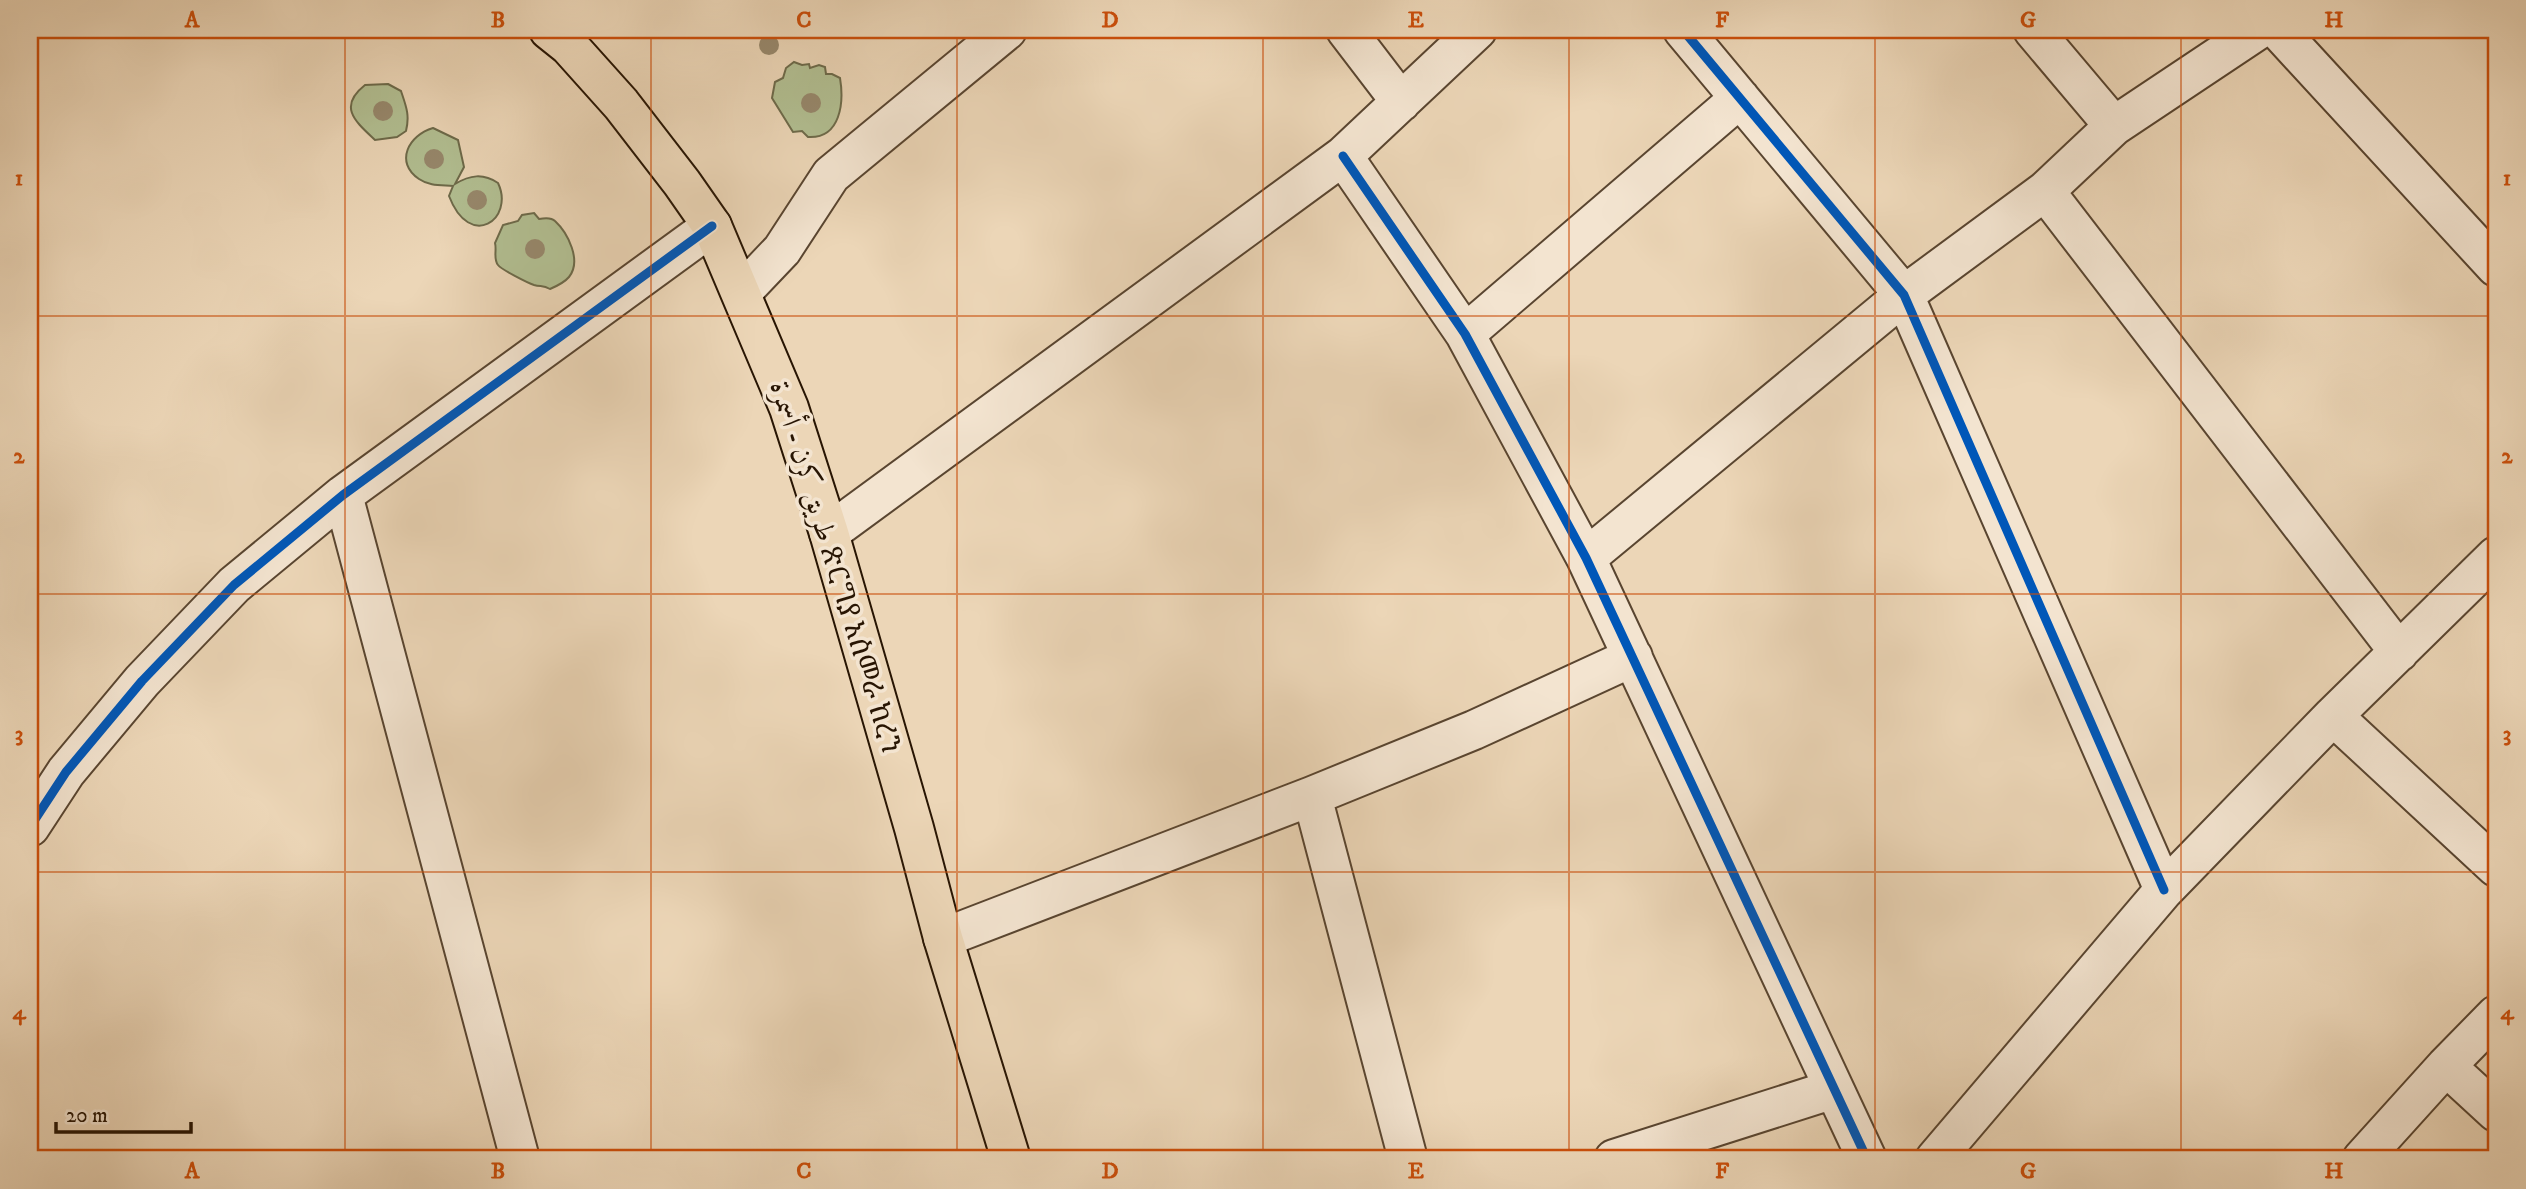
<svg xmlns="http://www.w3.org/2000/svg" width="2526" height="1189" viewBox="0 0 2526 1189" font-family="'IM FELL DW Pica',Amiri,'Noto Serif Ethiopic',serif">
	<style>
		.green { fill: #b2bf92; stroke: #6d6a4a; stroke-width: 2 }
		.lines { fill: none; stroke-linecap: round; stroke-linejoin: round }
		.minor-casing { stroke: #594530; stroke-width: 42 }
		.highway-casing { stroke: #281503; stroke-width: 42 }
		.minor { stroke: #f3e4d0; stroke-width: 38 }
		.highway { stroke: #ecd6b7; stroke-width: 38 }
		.cycleway-casing { stroke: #f3e4d0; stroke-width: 13 }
		.cycleway { stroke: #0057b8; stroke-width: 9 }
		.tree { fill: #97886c }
		.grid { fill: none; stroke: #cb4f0b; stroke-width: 2; stroke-opacity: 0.55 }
		.labels { text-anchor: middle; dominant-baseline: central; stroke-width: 7; stroke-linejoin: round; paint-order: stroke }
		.street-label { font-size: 28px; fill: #281503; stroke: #f3e4d0 }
		.neatline { fill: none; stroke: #cb4f0b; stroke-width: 2.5 }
		.grid-label { font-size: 23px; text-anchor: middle; font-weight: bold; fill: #cb4f0b }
	</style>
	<rect width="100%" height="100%" fill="#ecd6b7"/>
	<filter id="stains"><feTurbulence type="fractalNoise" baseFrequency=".00286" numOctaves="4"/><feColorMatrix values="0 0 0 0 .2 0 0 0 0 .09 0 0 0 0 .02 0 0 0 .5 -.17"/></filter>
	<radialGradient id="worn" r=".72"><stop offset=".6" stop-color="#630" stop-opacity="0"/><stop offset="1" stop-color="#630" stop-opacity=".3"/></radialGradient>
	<path class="green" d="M794,62L802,65L809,64L810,68L819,65L825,67L826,74H832L840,78C844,102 841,139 808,137L802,131L793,132L772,98L775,82L783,78L786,68Z
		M388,84L401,91C406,106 410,115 406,131L397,137L375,140C356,122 337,107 365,85Z
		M433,128L458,140L464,167L455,184C470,175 483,173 498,183C515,219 470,251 449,196L453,186C441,185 429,186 419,179C394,162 409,135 433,128Z
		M534,213L539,219C544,218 551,217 555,221C568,233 582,261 569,277C564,283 557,286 550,289C543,285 541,287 534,285C528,283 502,270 498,265C493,259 497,250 495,243L503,225L518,221L522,215Z"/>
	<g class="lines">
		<g class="minor-casing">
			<path id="minor" d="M1346,30L1401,102
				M1683,30L1904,295L2164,890
				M2033,30L2114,126
				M2278,30L2496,267
				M1343,156L1465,334L1586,558L1867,1159
				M2045,191L2399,652
				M742,292L782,250L831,175L1007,30
				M1465,334L1740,98
				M343,495L520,1159
				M829,533L1343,156L1477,30
				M1586,558L1904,295L2045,191L2114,126L2258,30
				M2333,716L2496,867
				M1312,796L1408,1159
				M30,827L66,772L142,681L234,585L343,495L712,226
				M943,938L1312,796L1474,730L1633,657
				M2446,1066L2496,1112
				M1614,1159L1834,1089
				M1935,1159L2164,890L2333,716L2496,556
				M2362,1159L2446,1066L2496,1015"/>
		</g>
		<g class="highway-casing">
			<path id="highway" d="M549,30L569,46L621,104L682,183L712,226L789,408L829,533L914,828L943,938L1011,1159"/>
		</g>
		<use href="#minor" class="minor"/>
		<use href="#highway" class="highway"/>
		<g class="cycleway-casing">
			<path id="cycleway" d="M1683,30L1904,295L2164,890
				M1343,156L1465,334L1586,558L1867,1159
				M30,827L66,772L142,681L234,585L343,495L712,226"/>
		</g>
		<use href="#cycleway" class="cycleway"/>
	</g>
	<g class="tree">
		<circle cx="769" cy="45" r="10"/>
		<circle cx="811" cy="103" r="10"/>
		<circle cx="383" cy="111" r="10"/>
		<circle cx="434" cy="159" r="10"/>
		<circle cx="477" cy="200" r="10"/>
		<circle cx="535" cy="249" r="10"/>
	</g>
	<path class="grid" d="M345,30V1159M651,30V1159M957,30V1159M1263,30V1159M1569,30V1159M1875,30V1159M2181,30V1159M30,316H2496M30,594H2496M30,872H2496"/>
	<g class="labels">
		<g class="street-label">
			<text transform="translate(835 567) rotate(73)">طريق كرن - أسمرة ጽርግያ አስመራ ከረን</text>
		</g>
	</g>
	<rect width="2526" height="1189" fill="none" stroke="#ecd6b7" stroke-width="77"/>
	<path d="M56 1122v10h135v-10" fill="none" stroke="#281503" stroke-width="3.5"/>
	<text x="66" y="1122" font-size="21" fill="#281503" stroke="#f3e4d0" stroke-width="5" paint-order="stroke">20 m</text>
	<rect x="38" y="38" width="2450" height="1112" class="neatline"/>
	<g class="grid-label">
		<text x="192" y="27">A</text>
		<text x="498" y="27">B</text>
		<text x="804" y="27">C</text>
		<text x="1110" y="27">D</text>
		<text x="1416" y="27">E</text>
		<text x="1722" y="27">F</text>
		<text x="2028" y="27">G</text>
		<text x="2334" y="27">H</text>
		<text x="19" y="185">1</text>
		<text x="2507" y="185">1</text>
		<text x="19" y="463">2</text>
		<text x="2507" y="463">2</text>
		<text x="19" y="741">3</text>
		<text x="2507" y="741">3</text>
		<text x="19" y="1019">4</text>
		<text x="2507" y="1019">4</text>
		<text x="192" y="1178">A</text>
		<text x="498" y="1178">B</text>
		<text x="804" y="1178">C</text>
		<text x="1110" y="1178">D</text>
		<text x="1416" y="1178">E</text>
		<text x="1722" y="1178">F</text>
		<text x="2028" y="1178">G</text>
		<text x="2334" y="1178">H</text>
	</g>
	<rect width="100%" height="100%" filter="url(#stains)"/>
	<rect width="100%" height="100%" fill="url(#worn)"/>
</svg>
